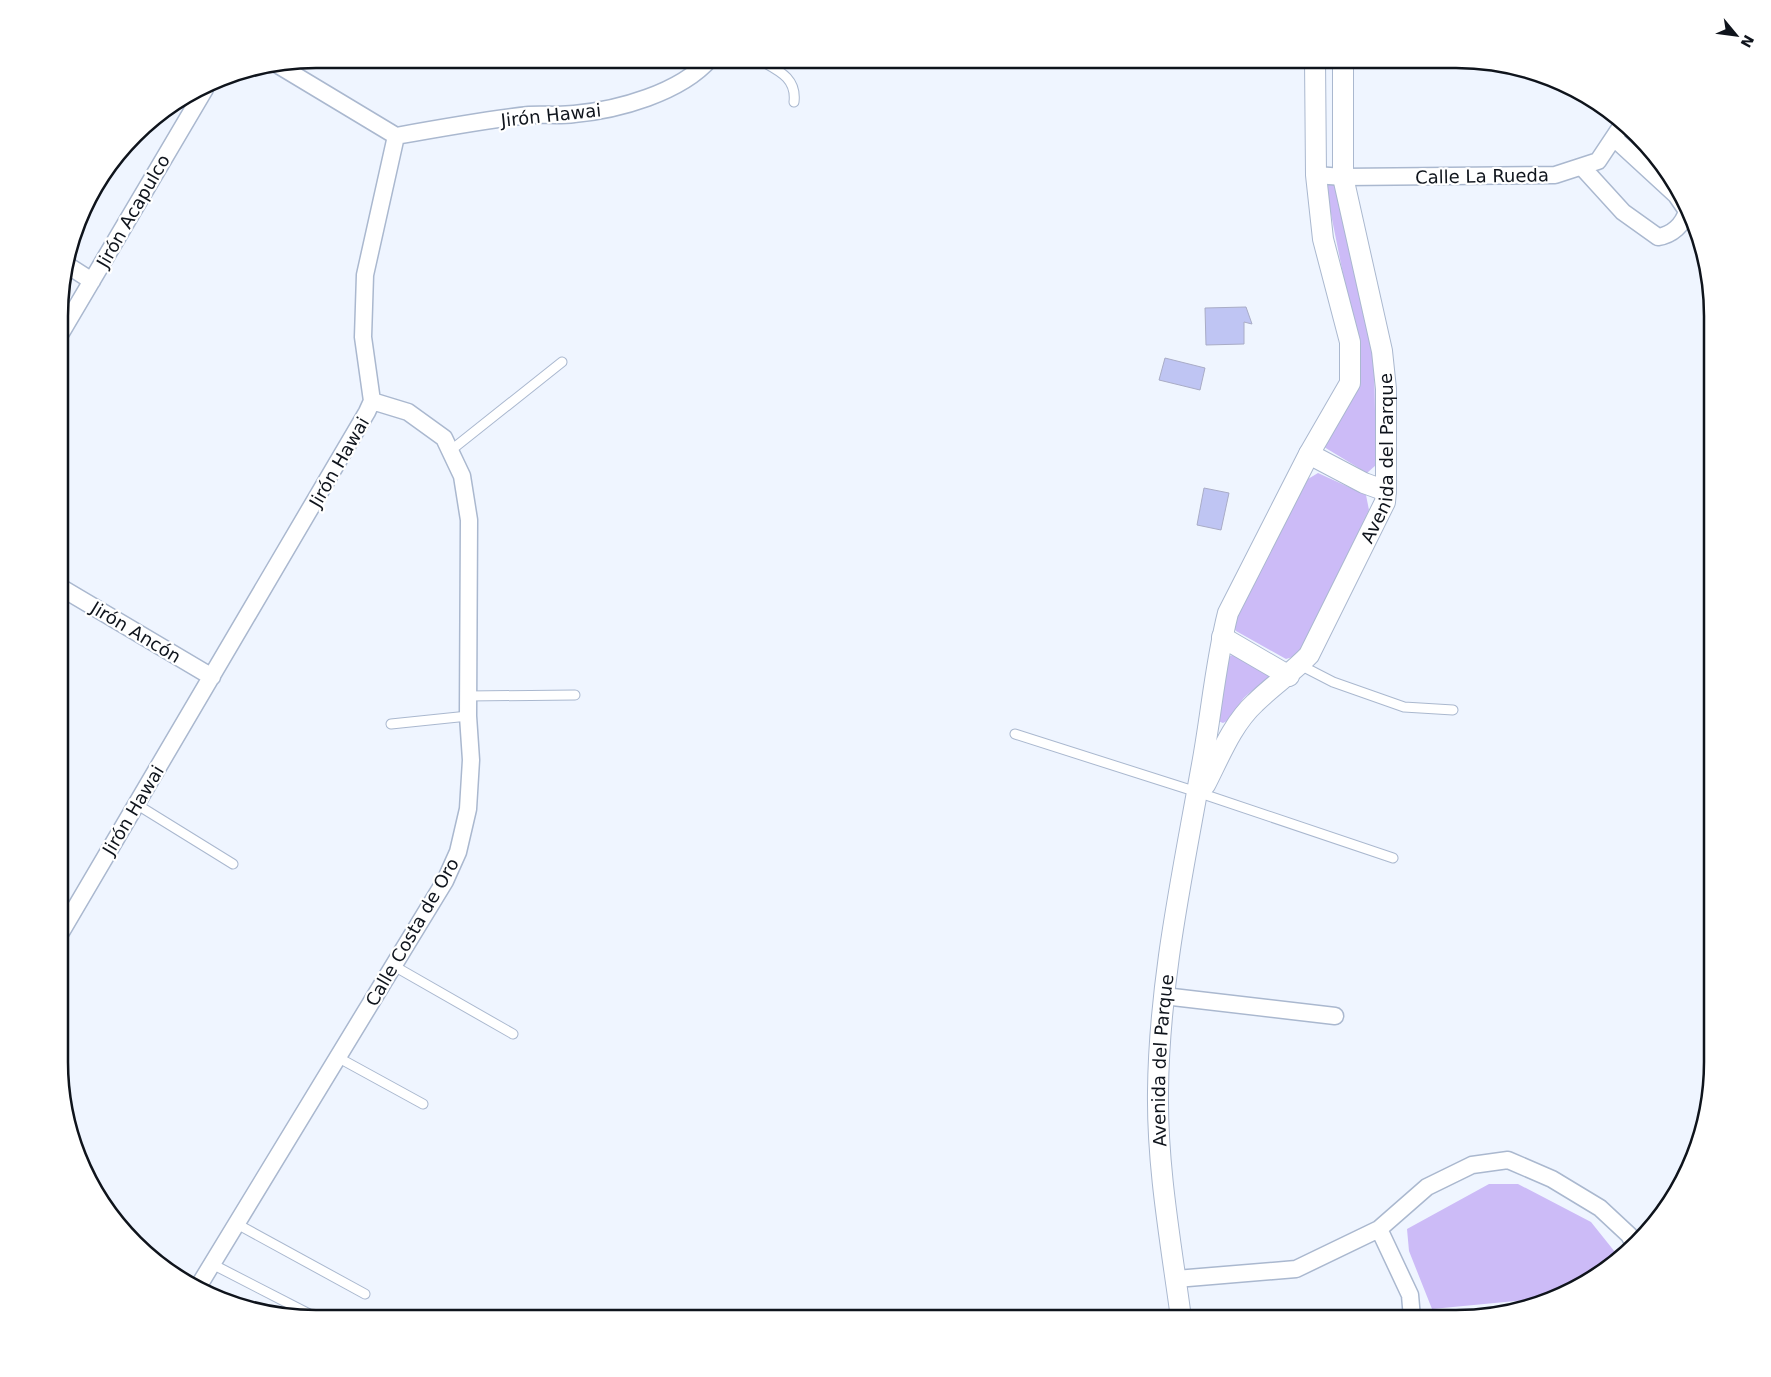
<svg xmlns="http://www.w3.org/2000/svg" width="1771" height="1377" viewBox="0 0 1771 1377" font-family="'DejaVu Sans',sans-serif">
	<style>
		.green { fill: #ccbbf7 }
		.building { fill: #bfc5f3; stroke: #a9acc6 }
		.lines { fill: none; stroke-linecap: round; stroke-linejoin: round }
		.service-casing { stroke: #aab8cf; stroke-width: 11 }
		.minor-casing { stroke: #aab8cf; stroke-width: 19 }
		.tertiary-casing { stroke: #aab8cf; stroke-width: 22 }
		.service { stroke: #fff; stroke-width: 9 }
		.minor { stroke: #fff; stroke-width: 16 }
		.tertiary { stroke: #fff; stroke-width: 20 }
		.labels { text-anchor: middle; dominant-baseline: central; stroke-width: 4.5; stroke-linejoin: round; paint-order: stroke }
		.street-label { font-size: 18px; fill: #0f141c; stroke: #fff }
		.rim { fill: none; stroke: #0f141c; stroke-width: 2.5 }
	</style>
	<rect width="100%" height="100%" fill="#eff5ff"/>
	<path class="green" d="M1333,183L1338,190L1374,357L1376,465L1367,473L1324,447L1353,395L1360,373L1357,344L1325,184Z
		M1318,473L1366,495L1369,510L1299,655L1286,659L1236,631L1232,624L1308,479Z
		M1235,653L1271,672V678C1260,687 1249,690 1240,703C1234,711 1234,719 1223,723L1218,721L1227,665L1229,657Z
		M1489,1184H1518L1591,1222L1619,1257L1598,1275L1556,1297L1432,1309L1409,1251L1407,1229Z"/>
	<path class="building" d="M1246,307L1252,324L1244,322V344L1206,345L1205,308Z
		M1165,358L1205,368L1200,390L1159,380Z
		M1204,488L1229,493L1221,530L1197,525Z"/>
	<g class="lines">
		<g class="service-casing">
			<path id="service" d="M758,59C777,70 797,77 794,102
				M450,451L562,362
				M1300,665L1333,682L1404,707L1453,710
				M468,696L575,695
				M391,724L468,716
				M1015,734L1197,792
				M1200,793L1393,858
				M136,804L233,864
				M394,966L513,1034
				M339,1058L423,1104
				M237,1224L365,1294
				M212,1264L317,1318"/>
		</g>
		<g class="minor-casing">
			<path id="minor" d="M278,65L396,136
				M1582,167L1623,212L1658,237C1672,235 1683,225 1687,211L1676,195L1614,138
				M1316,175L1343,177L1555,175L1598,161L1624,122
				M67,265L92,281
				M61,333L205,89
				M60,587L212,677
				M60,934L367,412L372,401L363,337L365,275L396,136C440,128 484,120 529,115C544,114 559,116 574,114C618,110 680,93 710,59
				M1164,996L1335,1016
				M1379,1229L1410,1295L1412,1318
				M1176,1279L1296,1269L1379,1229L1427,1187L1472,1165L1508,1160L1552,1179L1600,1208L1629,1235L1634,1244
				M198,1287L445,881L458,852L468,809L471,760L468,716L469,520L462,476L444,438L408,412L372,401"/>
		</g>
		<g class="tertiary-casing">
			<g id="tertiary">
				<path d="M1309,454L1364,483L1386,491"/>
				<path d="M1222,637L1289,676"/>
				<path id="s1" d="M1205,785C1219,758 1232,724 1255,703C1272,686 1292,673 1309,655L1385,502L1386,491V389L1382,351L1343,177V59"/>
				<path id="s2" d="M1181,1318C1171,1243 1157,1168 1158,1092C1159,983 1182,877 1201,770C1211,718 1215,664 1228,613L1309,454L1350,383V342L1323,239L1316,175L1315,59"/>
			</g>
		</g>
		<use href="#service" class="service"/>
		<use href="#minor" class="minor"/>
		<use href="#tertiary" class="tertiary"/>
	</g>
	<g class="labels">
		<g class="street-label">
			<text transform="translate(551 115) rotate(-6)">Jirón Hawai</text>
			<text transform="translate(1482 176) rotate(-1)">Calle La Rueda</text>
			<text transform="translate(133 211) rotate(-60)">Jirón Acapulco</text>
			<text stroke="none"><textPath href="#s1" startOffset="382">Avenida del Parque</textPath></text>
			<text transform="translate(339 462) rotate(-60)">Jirón Hawai</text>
			<text transform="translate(136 632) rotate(31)">Jirón Ancón</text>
			<text transform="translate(133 810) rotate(-59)">Jirón Hawai</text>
			<text transform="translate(412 932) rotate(-60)">Calle Costa de Oro</text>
			<text stroke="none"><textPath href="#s2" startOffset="259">Avenida del Parque</textPath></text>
		</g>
	</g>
	<path d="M0 0H1771V1377H0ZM316 68H1456A248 248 0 0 1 1704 316V1062A248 248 0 0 1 1456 1310H316A248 248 0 0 1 68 1062V316A248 248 0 0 1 316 68Z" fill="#fff" fill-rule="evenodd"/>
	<path class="rim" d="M316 68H1456A248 248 0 0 1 1704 316V1062A248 248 0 0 1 1456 1310H316A248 248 0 0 1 68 1062V316A248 248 0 0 1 316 68Z"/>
	<g transform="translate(1736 35) rotate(119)" stroke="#ffffff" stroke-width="4" paint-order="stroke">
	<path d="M0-4L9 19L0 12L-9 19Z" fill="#0f141c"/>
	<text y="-8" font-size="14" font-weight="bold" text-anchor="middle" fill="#0f141c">N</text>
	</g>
</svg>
